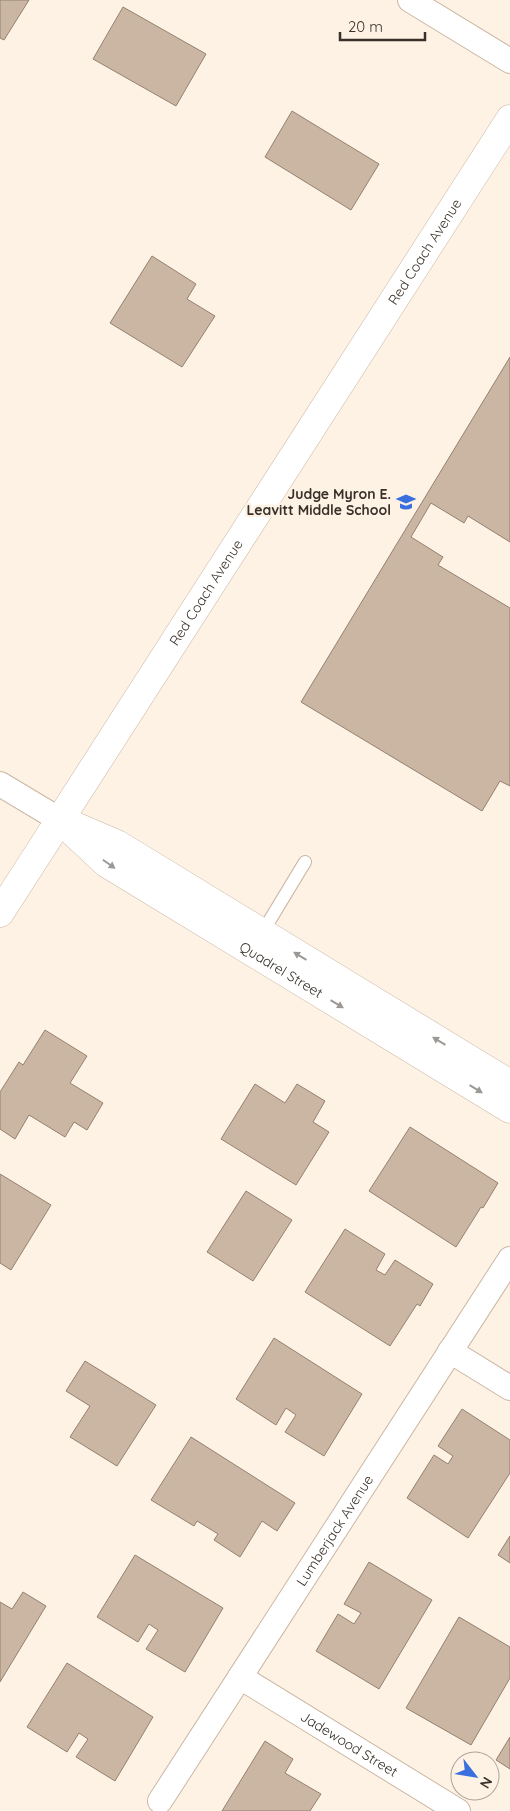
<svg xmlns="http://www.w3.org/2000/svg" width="510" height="1811" viewBox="0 0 510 1811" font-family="Quicksand,sans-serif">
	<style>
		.building { fill: #cab6a3; stroke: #94816f }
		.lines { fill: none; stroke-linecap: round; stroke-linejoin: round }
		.service-casing { stroke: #cbb7a4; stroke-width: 14 }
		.minor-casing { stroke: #cbb7a4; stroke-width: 26 }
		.tertiary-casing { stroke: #cbb7a4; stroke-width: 29 }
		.service { stroke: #fff; stroke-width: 12 }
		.minor { stroke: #fff; stroke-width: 24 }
		.tertiary { stroke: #fff; stroke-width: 28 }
		.oneway { fill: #9c9894 }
		.labels { text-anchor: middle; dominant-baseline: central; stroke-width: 5; stroke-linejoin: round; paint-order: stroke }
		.street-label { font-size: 14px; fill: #393129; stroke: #fef2e5 }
		.poi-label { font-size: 14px; font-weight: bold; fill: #393129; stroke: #fef2e5; text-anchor: end }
	</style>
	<rect width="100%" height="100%" fill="#fef2e5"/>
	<path class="building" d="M0,0H29L4,40L0,38Z
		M123,7L206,54L176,106L93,59Z
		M292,111L379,164L351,210L265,157Z
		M152,256L196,284L187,299L215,316L182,367L110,323Z
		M510,357V542L468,516L464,523L431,503L411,537L443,557L438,565L510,608V786L500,781L482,811L301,702Z
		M45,1030L87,1056L70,1083L103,1103L87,1130L74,1122L65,1137L29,1115L15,1139L0,1129V1092L19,1062L23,1065Z
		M255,1084L285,1103L297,1084L325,1101L313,1122L329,1132L296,1185L221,1139Z
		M410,1127L498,1183L483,1208L481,1207L456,1247L369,1191Z
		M0,1174L51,1205L11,1270L0,1263Z
		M246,1191L292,1220L253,1281L207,1252Z
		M345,1229L385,1254L376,1270L385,1275L395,1260L433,1284L420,1306L417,1304L390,1346L305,1292Z
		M274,1338L362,1394L324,1456L285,1432L296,1415L286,1408L276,1425L236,1399Z
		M85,1361L156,1405L117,1466L70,1437L90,1406L66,1391Z
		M462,1409L510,1440V1473L468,1538L407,1498L434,1455L448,1464L453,1456L438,1446Z
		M191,1437L295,1503L277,1531L262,1521L240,1557L214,1540L218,1534L197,1521L194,1526L151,1500Z
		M510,1536V1563L498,1555Z
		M135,1555L223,1608L185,1672L146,1649L158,1630L149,1624L138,1642L97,1617Z
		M369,1562L432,1600L379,1689L316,1651L338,1614L354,1624L361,1613L344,1604Z
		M23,1592L46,1606L0,1682V1602L12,1609Z
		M459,1617L510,1647V1678L471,1745L406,1708Z
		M67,1663L153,1717L115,1781L76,1757L88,1739L79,1733L67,1752L27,1727Z
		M510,1737V1769L496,1760Z
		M265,1741L293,1759L285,1773L321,1794L310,1811H222Z"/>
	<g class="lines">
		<g class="service-casing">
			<path id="service" d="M262,933L305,862"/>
		</g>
		<g class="minor-casing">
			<g id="minor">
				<path d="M410,0L510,61"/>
				<path d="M0,784L60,820"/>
				<path d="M450,1351L510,1388"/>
				<path id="s1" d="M240,1677L458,1811"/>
				<path id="s2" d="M160,1801L510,1259"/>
			</g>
		</g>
		<g class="tertiary-casing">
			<g id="tertiary">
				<path id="s3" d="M60,820L106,863L510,1109"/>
				<path d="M75,826L117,844L510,1084"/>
				<path id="s4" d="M0,913L510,119"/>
			</g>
		</g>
		<use href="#service" class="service"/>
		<use href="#minor" class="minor"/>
		<use href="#tertiary" class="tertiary"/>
	</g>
	<defs><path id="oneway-solid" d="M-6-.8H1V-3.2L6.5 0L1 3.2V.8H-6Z" transform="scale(1.25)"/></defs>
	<g class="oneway">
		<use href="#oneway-solid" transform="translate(109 864) rotate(35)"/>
		<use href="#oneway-solid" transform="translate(300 956) rotate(-149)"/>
		<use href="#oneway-solid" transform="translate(337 1004) rotate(31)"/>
		<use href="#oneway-solid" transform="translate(439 1041) rotate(-149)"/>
		<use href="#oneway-solid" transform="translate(476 1089) rotate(31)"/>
	</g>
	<defs>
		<g id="school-bare" transform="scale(1.5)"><path d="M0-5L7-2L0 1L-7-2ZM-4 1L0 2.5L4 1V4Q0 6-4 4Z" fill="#3a6fdf" stroke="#fef2e5" stroke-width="2.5" paint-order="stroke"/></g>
	</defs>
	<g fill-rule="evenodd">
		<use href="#school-bare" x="406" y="502"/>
	</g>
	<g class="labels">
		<g class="street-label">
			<text stroke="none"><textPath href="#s4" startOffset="786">Red Coach Avenue</textPath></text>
			<text stroke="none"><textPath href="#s4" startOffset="381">Red Coach Avenue</textPath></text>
			<text stroke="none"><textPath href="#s3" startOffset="268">Quadrel Street</textPath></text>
			<text stroke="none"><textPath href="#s2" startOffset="322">Lumberjack Avenue</textPath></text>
			<text stroke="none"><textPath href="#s1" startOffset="128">Jadewood Street</textPath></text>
		</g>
		<g class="poi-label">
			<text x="391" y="494">Judge Myron E.<tspan x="391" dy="16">Leavitt Middle School</tspan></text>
		</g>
	</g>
	<g transform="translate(475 1776) rotate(121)"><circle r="24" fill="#fef2e5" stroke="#afa59a"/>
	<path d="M0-4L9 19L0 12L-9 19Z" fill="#3a6fdf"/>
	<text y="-8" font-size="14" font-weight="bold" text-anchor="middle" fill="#393129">N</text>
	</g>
	<path d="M340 32v8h85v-8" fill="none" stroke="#393129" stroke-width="2.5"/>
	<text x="348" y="32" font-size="15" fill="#393129" stroke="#fef2e5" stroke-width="4" paint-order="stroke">20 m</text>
</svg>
